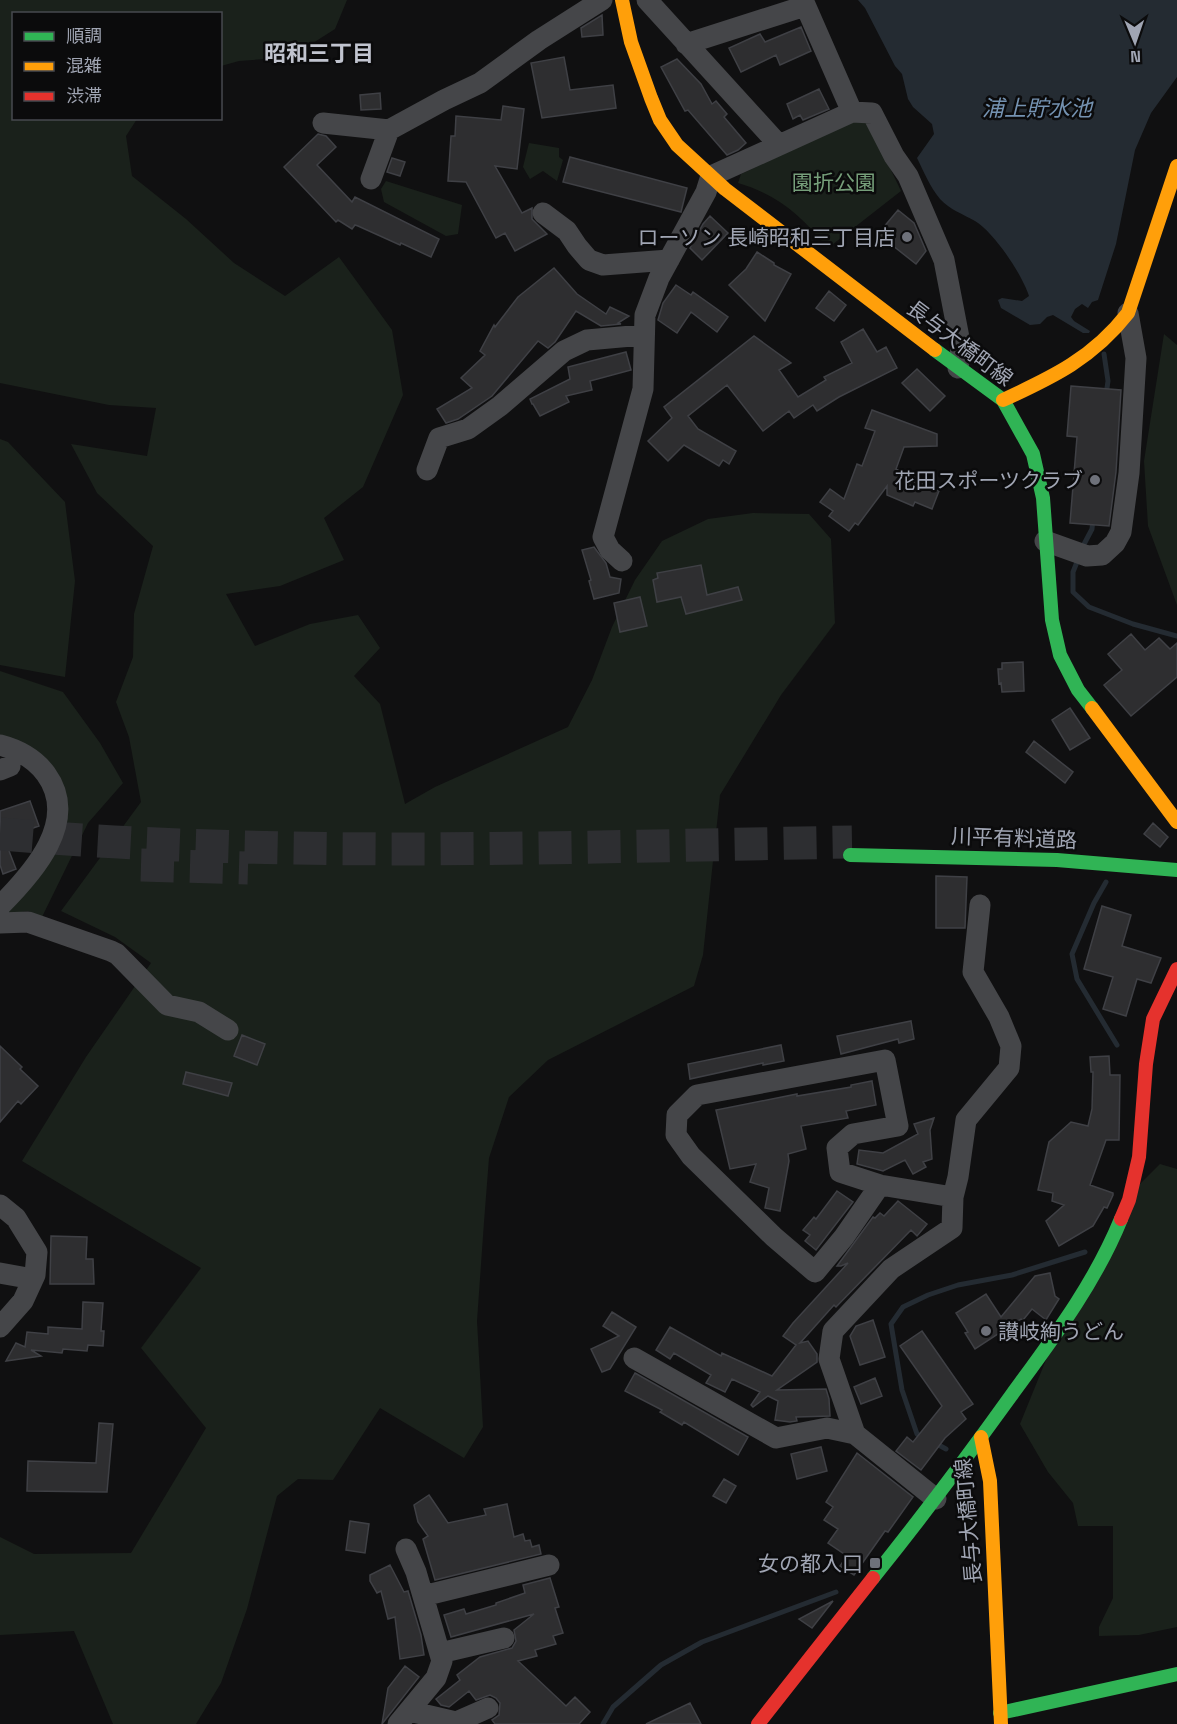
<svg xmlns="http://www.w3.org/2000/svg" width="1177" height="1724" viewBox="0 0 1177 1724" font-family="'Space Grotesk','Noto Sans JP',sans-serif">
	<style>
		.green { fill: #1a211b }
		.water { fill: #242b32 }
		.lines { fill: none; stroke-linecap: round; stroke-linejoin: round }
		.stream { stroke: #242b32; stroke-width: 5 }
		.building { fill: #2e2e30; stroke: #3f4045; stroke-width: 1.5 }
		.highway-tunnel { stroke: #2d2e31; stroke-width: 33; stroke-dasharray: 33 16; stroke-linecap: butt }
		.street { stroke: #454649; stroke-width: 21 }
		.fast { stroke: #30b455; stroke-width: 14 }
		.slow { stroke: #ff9f0a; stroke-width: 14 }
		.jam { stroke: #e5322d; stroke-width: 14 }
		.poi-dot { fill: #6e717a; stroke: #0b0b0c; stroke-width: 2 }
		.labels { text-anchor: middle; dominant-baseline: central; stroke-width: 5; stroke-linejoin: round; paint-order: stroke }
		.park-label { font-size: 21px; fill: #769f7a; stroke: #0b0b0c }
		.poi-label { font-size: 21px; fill: #a0a5b3; stroke: #0b0b0c; text-anchor: end }
		.street-label { font-size: 21px; fill: #a0a5b3; stroke: #0b0b0c }
		.neighbourhood-label { font-size: 22px; font-weight: bold; fill: #c1c4cf; stroke: #0b0b0c }
		.water-label { font-size: 22px; font-style: italic; fill: #7492b1; stroke: #0b0b0c }
	</style>
	<rect width="100%" height="100%" fill="#101011"/>
	<path class="green" d="M0,0H347L335,29L291,57L239,61L221,66L220,14H14V118L137,119L126,136L132,176L186,219L234,263L285,296L339,257L392,330L403,395L363,487L324,518L344,560L280,586L226,594L255,646L310,624L358,615L380,648L354,676L380,704L405,804L435,787L568,727L592,680L612,627L635,580L662,541L708,519L753,513L809,514L831,539L835,623L781,695L720,795L703,955L694,986L548,1060L509,1097L489,1158L484,1222L477,1321L483,1427L464,1458L380,1408L333,1480L298,1479L277,1496L247,1609L221,1683L196,1724H113L74,1631L0,1635V1537L34,1554L131,1553L206,1428L141,1348L201,1268L22,1161L86,1057L151,963L115,937L61,911L141,802L129,737L116,702L133,657L134,614L153,546L97,493L71,444L147,456L156,408L109,405L0,383Z
		M853,121L868,122L901,191L828,248C801,216 779,195 738,183L741,174Z
		M529,143L559,148V157L563,160L557,181L543,171L530,179L523,167Z
		M386,181L462,205L458,234L446,236L384,202L381,189Z
		M1164,334L1177,345V605L1148,526L1144,461Z
		M0,439L8,442L65,502L75,581L65,677L0,665Z
		M0,671L63,692L100,743L123,783L88,823L42,917L28,911L3,915L55,853L68,814L43,757L0,736Z
		M1160,1164L1177,1169V1627L1139,1635L1099,1636V1627L1113,1598V1526H1078L1073,1503L1048,1472L1020,1424L1048,1355L1128,1196Z"/>
	<path class="water" d="M858,0H1177V77L1151,113L1135,150L1116,244L1098,300L1092,302L1088,308L1082,304L1075,309L1071,317L1074,321L1090,331L1089,333H1083L1053,315L1047,317L1040,324L1030,325L1001,308L998,300L1002,298L1022,301L1029,296C1023,276 994,232 975,221C963,214 950,210 940,199C930,187 924,172 917,158L934,134L932,124L913,107L908,99L902,74L895,66L865,8Z"/>
	<g class="lines">
		<path class="stream" d="M1104,354L1108,381L1106,395
			M1082,548L1092,529L1093,518
			M1079,557L1073,572V592L1089,607L1133,624L1177,636
			M1106,882L1094,903L1072,954L1077,979L1117,1045
			M924,1438L917,1434L902,1390L891,1324L903,1307L928,1295L958,1285L1012,1275L1085,1252
			M935,1443L946,1449
			M603,1724L613,1707L661,1665L702,1642L836,1592"/>
	</g>
	<path class="building" d="M602,15L603,35L582,37L581,28Z
		M801,27L811,51L780,65L776,55L741,72L729,48L760,34L765,42Z
		M564,57L570,90L613,85L616,108L542,118L531,63Z
		M677,59L701,84L712,104L716,101L727,114L724,117L746,143L738,150L727,155L688,110L685,111L661,67Z
		M819,89L829,109L803,120L800,115L793,119L787,104Z
		M380,93L381,109L361,110L360,95Z
		M503,106L524,109L517,169L495,166L522,213L532,208V219L547,234L515,251L505,233L496,238L466,182L448,181L451,136H455L456,116L501,120Z
		M318,134L326,136L336,147L317,165L352,202L355,197L439,239L431,257L401,243L400,245L358,226L355,225L352,229L338,220L336,222L284,167Z
		M570,157L687,188L681,212L563,182Z
		M392,158L405,162L400,176L387,172Z
		M898,210L914,223L926,251L916,264L878,234Z
		M710,216L728,233L702,260L690,248L703,224Z
		M757,252L774,263V265L791,274L765,321L729,285L746,269Z
		M554,268L577,294L606,314L610,307L629,316L618,323L621,324L601,326L576,311L555,342L548,348L538,341L492,396L458,419L446,423L437,409L472,388L461,378L485,355L480,351L494,325L495,327L518,297Z
		M676,285L691,295L693,292L728,317L717,332L691,312L677,333L658,320L663,303Z
		M829,291L846,305L834,321L816,308Z
		M863,329L877,352L886,347L897,368L839,397L817,411L813,405L794,418L789,411L763,431L727,385L688,416L698,429L736,451L729,464L723,460L719,466L684,445L668,461L648,441L672,418L664,407L754,336L791,363L779,370L798,397L826,380L824,377L852,363L841,342Z
		M626,352L631,370L590,381L592,390L566,396L569,402L540,416L533,404H532L530,399L570,379L568,367Z
		M917,369L945,396L930,411L902,383Z
		M1071,386L1121,390L1116,472L1109,526L1070,523L1077,437L1067,436Z
		M872,410L937,434V446L904,447L896,469L924,481L930,487L939,491L932,509L915,502L913,506L887,495V486L858,525L855,523L849,531L829,516L833,511L820,502L830,489L844,499L857,464L862,466L875,431L865,428Z
		M594,547L606,563L610,577L621,579L619,593L594,599L589,581L591,580L582,550Z
		M701,565L707,595L738,587L742,600L686,614L681,597L657,602L653,580L658,578L657,573Z
		M640,597L647,626L620,632L614,603Z
		M1131,634L1145,650L1159,638L1170,649L1177,643V677L1131,716L1104,685L1122,670L1108,654Z
		M1023,662L1024,691L1002,692L1001,683L999,684L998,669H1002V663Z
		M1070,708L1090,738L1070,750L1052,720Z
		M1034,741L1073,772L1065,783L1026,752Z
		M30,801L39,826L4,838L16,869L3,874L0,865V811Z
		M1153,823L1168,837L1160,847L1144,834Z
		M936,876L967,877L965,928H936Z
		M1102,906L1131,915L1122,946L1161,958L1151,983L1137,979L1126,1016L1103,1009L1113,977L1084,969Z
		M911,1021L914,1039L899,1043L898,1039L841,1054L837,1036Z
		M242,1035L265,1044L257,1065L234,1056Z
		M781,1045L784,1061L763,1065V1063L690,1079L688,1064Z
		M0,1046L22,1067L20,1069L38,1086L21,1104L18,1101L0,1122Z
		M1109,1056L1110,1075H1120L1119,1140H1106L1090,1185L1113,1193V1195L1107,1208L1104,1207L1093,1226L1059,1246L1046,1221L1064,1205L1052,1201L1053,1193L1038,1190L1049,1142L1071,1122L1088,1126L1092,1109L1093,1072H1091L1090,1057Z
		M186,1072L232,1083L228,1096L183,1084Z
		M872,1081L876,1105L846,1111L848,1118L801,1126L806,1149L788,1154L789,1161L780,1211L765,1208L769,1188L750,1182L756,1164L730,1169L716,1110L797,1094V1096L851,1087V1085Z
		M934,1118L930,1130L932,1159L923,1162L926,1167L913,1174L905,1160L883,1171L857,1164L859,1150L883,1153L918,1134L914,1124Z
		M837,1191L853,1202L816,1250L805,1241L810,1235L803,1230L814,1217L816,1219Z
		M898,1201L927,1224L917,1236L911,1230L836,1307L834,1305L809,1333L800,1343L808,1341L817,1354V1362L777,1390L826,1389L829,1399L830,1416L796,1417L797,1421L790,1422L775,1420L778,1401L768,1396L753,1407L751,1405L760,1392L732,1379L725,1392L706,1383L711,1375L674,1353L670,1359L656,1350L670,1327L721,1356L722,1353L772,1376L796,1345L783,1336L793,1323L848,1263L841,1266H837L873,1217L875,1218L880,1213L884,1216Z
		M51,1236L87,1237L86,1259H93L94,1284H50Z
		M1050,1273L1055,1296L1059,1299L1046,1320L1032,1309L1023,1320L1021,1319L975,1349L965,1333L968,1332L956,1313L986,1294L1001,1317L1035,1276Z
		M83,1302L103,1303L101,1331H104L103,1346L88,1345L87,1351L63,1349L62,1353L31,1350L41,1356L6,1361L16,1343L25,1347L27,1332L48,1334V1327L82,1329Z
		M612,1312L636,1327L610,1369L602,1372L591,1349L619,1336L603,1326Z
		M873,1320L885,1357L860,1365L850,1336L856,1326Z
		M922,1331L973,1404L961,1412L966,1419L945,1438L921,1470L896,1451L907,1437L913,1442L942,1406L900,1346Z
		M635,1373L748,1437L738,1455L684,1422L682,1425L660,1412L662,1410L625,1391Z
		M875,1378L882,1396L861,1404L854,1387Z
		M99,1423L113,1424L107,1492L27,1491L28,1461L96,1463Z
		M821,1447L827,1471L797,1479L791,1454Z
		M857,1453L913,1497L888,1532L885,1531L854,1575L840,1566L847,1556L828,1543L838,1529L824,1520L833,1507L826,1502Z
		M724,1479L736,1486L726,1503L713,1496Z
		M429,1495L448,1523L486,1515L484,1509L507,1504L514,1537L523,1534L525,1541L530,1540L532,1547L539,1545L541,1554L435,1580L423,1539L428,1536L418,1522L414,1505Z
		M350,1521L369,1524L365,1553L346,1550Z
		M390,1565L404,1592L408,1591L421,1635L424,1655L400,1659L395,1617L388,1619L381,1591L377,1593L370,1581V1575Z
		M550,1578L559,1607L555,1608L563,1633L553,1636L556,1644L535,1650L537,1656L518,1661L566,1706L575,1697L590,1712L579,1724H495L492,1720L499,1715L500,1703L496,1698L490,1695L476,1700L469,1691L449,1707L441,1705L436,1699L460,1680L457,1675L480,1657L512,1648L516,1641L514,1630L534,1614L451,1637L444,1615L464,1609L466,1614L496,1605V1603L525,1593L523,1585Z
		M833,1601L812,1628L799,1619Z
		M405,1666L419,1677L382,1724L388,1688Z
		M690,1703L701,1724H646Z"/>
	<g class="lines">
		<path class="highway-tunnel" d="M0,834C283,858 568,847 852,842
			M141,865L248,868"/>
		<path class="street" d="M647,0L779,145
			M686,44L805,6
			M852,112L872,113L894,156L908,176L944,260L961,348L958,368
			M323,123L389,130L444,100L480,83L539,40L602,0
			M371,179L389,130
			M543,213L567,231L577,246L589,260L603,265L669,260
			M427,470L439,438L468,429L500,406L564,351L587,340L643,335
			M1045,541L1087,556L1102,555L1115,543L1121,532L1129,473L1136,358L1128,313
			M622,561L610,550L603,537L643,389L645,315L659,278L706,192L711,176L852,112L803,0
			M0,745C19,750 35,759 46,774C80,821 33,873 0,906
			M0,770L10,766
			M0,923L28,922L111,951L117,954L167,1005L199,1012L228,1030
			M885,1060L898,1126L853,1134L837,1148L840,1172L880,1185L844,1237L815,1272L774,1237L691,1156L676,1135L677,1115L697,1095Z
			M880,1185L953,1197
			M0,1205L16,1218L37,1252L35,1275L23,1301L0,1327
			M0,1273L33,1279
			M634,1358L776,1438L827,1428L855,1434L936,1499
			M855,1434L829,1359L833,1331L891,1269L952,1228L953,1197L958,1177L966,1120L1009,1068L1011,1046L999,1017L973,972L980,905
			M423,1596L549,1565
			M440,1653L504,1638
			M409,1711L456,1722L488,1708
			M398,1724L436,1678L442,1661L416,1572L406,1549"/>
		<path class="fast" d="M935,350L1003,400L1033,454L1043,498L1052,620L1060,655L1078,690L1092,708
			M850,855L1057,860L1177,870
			M873,1578C921,1518 968,1456 1013,1393C1054,1337 1095,1283 1121,1219
			M1000,1713L1177,1674"/>
		<path class="slow" d="M622,0L631,42L651,98L660,120L677,145L725,189L935,350
			M1003,400C1053,377 1093,358 1128,313L1177,166
			M1092,708L1177,822
			M981,1437L990,1481L1001,1724"/>
		<path class="jam" d="M1121,1219L1129,1200L1139,1157L1146,1064L1153,1019L1177,969
			M758,1724L873,1578"/>
	</g>
	<g class="poi-dot">
		<circle cx="907" cy="237" r="6"/>
		<circle cx="1095" cy="480" r="6"/>
		<circle cx="986" cy="1331" r="6"/>
		<rect x="869" y="1557" width="12" height="12" rx="3"/>
	</g>
	<g class="labels">
		<g class="park-label">
			<text x="834" y="182">園折公園</text>
		</g>
		<g class="poi-label">
			<text x="895" y="237">ローソン 長崎昭和三丁目店</text>
			<text x="1083" y="480">花田スポーツクラブ</text>
			<text x="998" y="1331" text-anchor="start">讃岐絢うどん</text>
			<text x="863" y="1563">女の都入口</text>
		</g>
		<g class="street-label">
			<text transform="translate(960 343) rotate(37)">長与大橋町線</text>
			<text transform="translate(1014 838) rotate(2)">川平有料道路</text>
			<text transform="translate(968 1521) rotate(-95)">長与大橋町線</text>
		</g>
		<g class="neighbourhood-label">
			<text x="319" y="53">昭和三丁目</text>
		</g>
		<g class="water-label">
			<text x="1037" y="108">浦上貯水池</text>
		</g>
	</g>
	<rect x="12" y="12" width="210" height="108" fill="#0b0b0c" stroke="#47494f" stroke-width="1.5"/>
	<rect x="24" y="32" width="30" height="9" fill="#30b455" stroke="#47494f" stroke-width="1.5"/>
	<text x="66" y="42" font-size="18" fill="#a0a5b3">順調</text>
	<rect x="24" y="62" width="30" height="9" fill="#ff9f0a" stroke="#47494f" stroke-width="1.5"/>
	<text x="66" y="72" font-size="18" fill="#a0a5b3">混雑</text>
	<rect x="24" y="92" width="30" height="9" fill="#e5322d" stroke="#47494f" stroke-width="1.5"/>
	<text x="66" y="102" font-size="18" fill="#a0a5b3">渋滞</text>
	<g transform="translate(1135 42) rotate(178)" stroke="#0b0b0c" stroke-width="4.5" paint-order="stroke">
	<path d="M0-4.5L10 22L0 15L-10 22Z" fill="#a0a5b3"/>
	<text y="-9" font-size="16" font-weight="bold" text-anchor="middle" fill="#a0a5b3">N</text>
	</g>
</svg>
